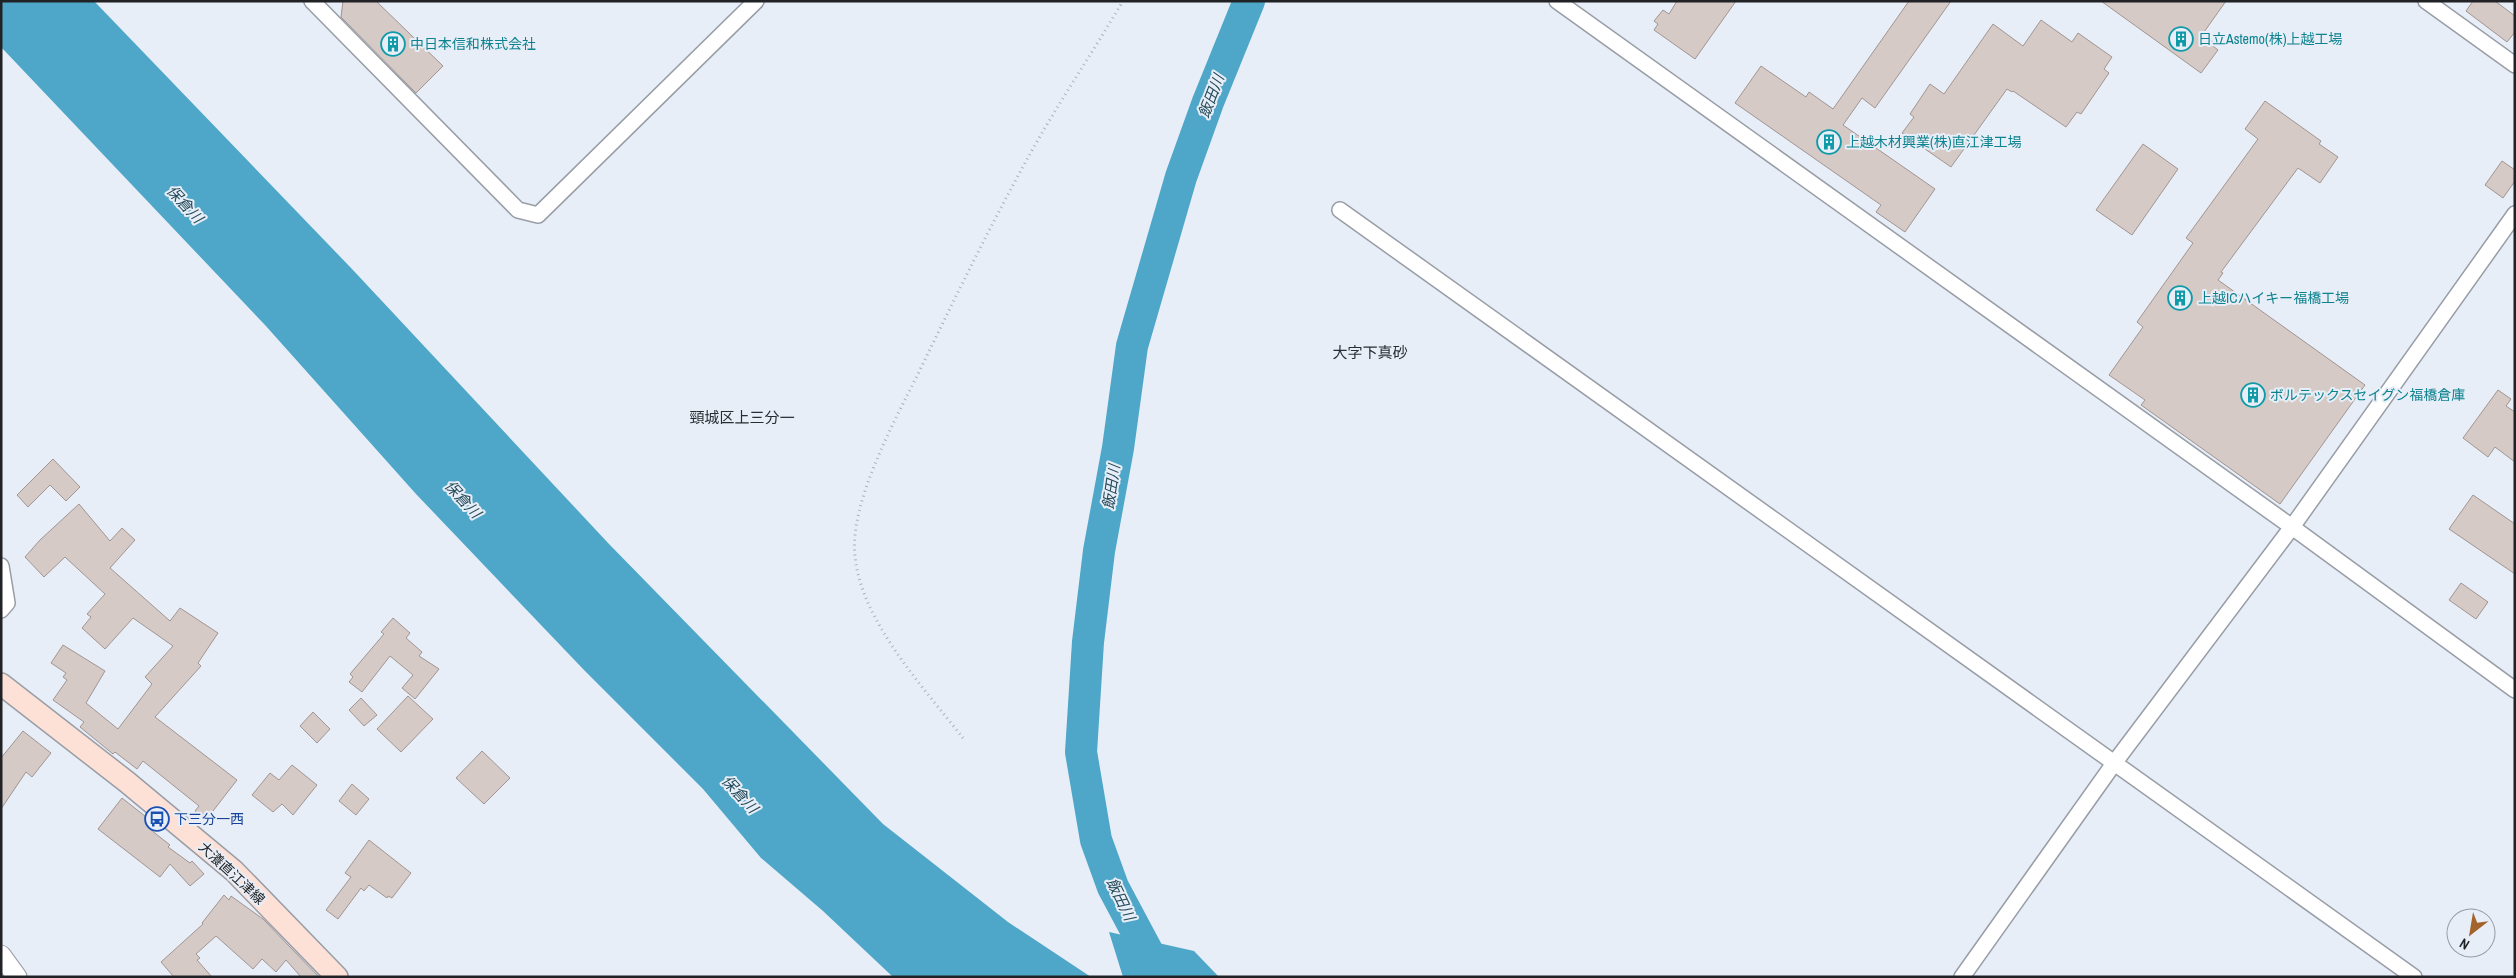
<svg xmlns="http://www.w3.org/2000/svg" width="2516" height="978" viewBox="0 0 2516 978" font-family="'Archivo Narrow','Noto Sans JP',sans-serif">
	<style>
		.water { fill: #4ea7c8 }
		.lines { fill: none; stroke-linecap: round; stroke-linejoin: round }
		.river { stroke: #4ea7c8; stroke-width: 32 }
		.building { fill: #d6cac7; stroke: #a09592 }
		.minor-casing { stroke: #989da6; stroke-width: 18 }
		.tertiary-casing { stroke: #989da6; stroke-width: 21 }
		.secondary-casing { stroke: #989da6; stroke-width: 24 }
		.path { stroke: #acb0b8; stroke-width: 3; stroke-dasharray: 1 4; stroke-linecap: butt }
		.minor { stroke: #fff; stroke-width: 15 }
		.tertiary { stroke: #fff; stroke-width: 19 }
		.secondary { stroke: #fee1d6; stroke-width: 21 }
		.labels { text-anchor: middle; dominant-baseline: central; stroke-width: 4; stroke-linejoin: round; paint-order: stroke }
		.culture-label { font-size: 14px; fill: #0d838f; stroke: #e8eef7; text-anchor: start }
		.transit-label { font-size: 14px; fill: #164399; stroke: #e8eef7; text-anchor: start }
		.street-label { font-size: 14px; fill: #202225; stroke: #e8eef7 }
		.water-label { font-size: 15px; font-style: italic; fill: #244b5a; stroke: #e8eef7 }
		.neighbourhood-label { font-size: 15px; fill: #282c33; stroke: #e8eef7 }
	</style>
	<rect width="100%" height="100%" fill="#e8eef7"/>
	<path class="water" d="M1,1H94L352,269L609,544L883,824L1008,922L1091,977H893L823,911L761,858L703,789L584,670L416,494L265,325L1,47Z
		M1109,932L1194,951L1219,977H1123Z"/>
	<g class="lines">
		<path class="river" d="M1161,977L1113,887L1096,840L1081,752L1088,642L1099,551L1118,448L1132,346L1181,177L1208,102L1249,1"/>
	</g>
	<path class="building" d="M343,1H376L443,66L416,93L341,17Z
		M1677,1H1736L1695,59L1654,30L1658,24L1654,21L1663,10L1669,14Z
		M1909,1H1951L1875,108L1862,98L1843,125L1935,189L1905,232L1876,212L1881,205L1735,103L1761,66L1806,97L1809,92L1833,109Z
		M2101,1H2226L2202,35L2215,43L2213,46L2218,50L2201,73Z
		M2473,1H2495L2515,16V32L2507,42L2466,11Z
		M2041,20L2072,42L2078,33L2112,57L2104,69L2109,73L2081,114L2077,112L2066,127L2013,91L2012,92L2007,89L1951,167L1902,133L1914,117L1910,114L1930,84L1944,94L1993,24L2023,46Z
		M2265,101L2321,141L2319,144L2338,157L2320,183L2298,168L2221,272L2223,273L2218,280L2365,385L2280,504L2141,405L2145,400L2109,375L2143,327L2137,322L2193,243L2186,238L2258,139L2245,129Z
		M2143,144L2178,169L2132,235L2096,210Z
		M2502,161L2515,170V181L2503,198L2485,185Z
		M2498,390L2511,399L2506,406L2515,412V462L2495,447L2488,457L2463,438Z
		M53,459L80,487L66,501L50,485L28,507L17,495Z
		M2473,495L2515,524V574L2449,529Z
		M79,504L110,541L122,528L135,540L110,568L170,621L180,608L218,633L198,663L201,666L155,717L237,780L206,820L195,811L199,806L143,761L137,769L115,752L113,754L80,727L84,722L53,700L67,680L63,677L66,673L51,663L63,645L105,671L86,703L118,729L152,684L145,677L173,646L133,618L105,649L82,628L91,617L87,614L105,594L65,557L44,577L25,557L40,540Z
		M2461,583L2488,602L2476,619L2449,600Z
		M393,618L410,633L406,638L422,652L419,656L439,669L415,699L402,688L413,675L390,656L362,692L349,682L353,677L350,674L384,634L381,632Z
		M408,696L433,719L401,752L377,729Z
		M361,698L377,715L364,726L349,710Z
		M313,712L330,729L317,743L300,726Z
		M23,731L51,753L32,777L26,772L1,809V758Z
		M482,751L510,778L484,804L456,778Z
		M292,765L317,785L293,815L282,804L273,812L252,795L270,773L279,780Z
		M352,784L369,799L356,815L339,801Z
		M122,798L155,824L151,830L170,845L168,847L190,863L192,861L204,874L190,886L170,864L160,877L98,829Z
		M369,840L411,873L392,898L388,896L387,898L369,885L364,891L361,888L338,919L326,910L351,877L345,873Z
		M224,895L229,900L231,896L263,919L319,977H301L286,960L276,972L262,959L253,969L216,936L196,954L200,958L197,960L212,977H174L161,962L203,924L202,923Z"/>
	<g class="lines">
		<g class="minor-casing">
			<path id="minor" d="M312,1L518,210L538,215L756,1
				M1557,1L2292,527L2515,690
				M2426,1L2515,65
				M1340,210L2414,977
				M1,566L7,603L1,610
				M1962,977L2115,762L2292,527L2515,214"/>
		</g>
		<g class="tertiary-casing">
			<path id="tertiary" d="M1,955L17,977"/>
		</g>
		<g class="secondary-casing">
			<path id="secondary" d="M1,684L127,782L234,871L337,977"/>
		</g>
		<path class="path" d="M963,738C924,688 861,621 855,556C849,504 894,422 917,376C952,304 987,232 1025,163C1055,108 1091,55 1123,1"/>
		<use href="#minor" class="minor"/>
		<use href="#tertiary" class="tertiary"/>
		<use href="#secondary" class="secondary"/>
	</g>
	<defs>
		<g id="building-ring" transform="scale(1.25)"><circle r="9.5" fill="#e8eef7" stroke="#0f9aa8" stroke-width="1.5"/><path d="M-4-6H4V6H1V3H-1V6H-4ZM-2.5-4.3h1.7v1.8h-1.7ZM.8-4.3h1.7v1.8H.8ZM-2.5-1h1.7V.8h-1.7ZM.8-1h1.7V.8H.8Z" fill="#0f9aa8"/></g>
		<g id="bus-ring" transform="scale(1.25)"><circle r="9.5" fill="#e8eef7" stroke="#1a4fb4" stroke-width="1.5"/><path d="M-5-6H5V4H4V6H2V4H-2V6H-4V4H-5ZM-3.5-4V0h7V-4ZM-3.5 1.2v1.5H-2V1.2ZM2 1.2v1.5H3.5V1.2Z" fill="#1a4fb4"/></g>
	</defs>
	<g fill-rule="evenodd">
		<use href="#building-ring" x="2181" y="39"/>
		<use href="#building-ring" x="393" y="44"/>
		<use href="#building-ring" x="1829" y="142"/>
		<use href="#building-ring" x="2180" y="298"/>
		<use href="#building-ring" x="2253" y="395"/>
		<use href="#bus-ring" x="157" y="819"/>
	</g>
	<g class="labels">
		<g class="culture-label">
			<text x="2198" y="39">日立Astemo(株)上越工場</text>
			<text x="410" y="44">中日本信和株式会社</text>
			<text x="1846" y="142">上越木材興業(株)直江津工場</text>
			<text x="2198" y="298">上越ICハイキー福橋工場</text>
			<text x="2270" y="395">ボルテックスセイグン福橋倉庫</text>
		</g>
		<g class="transit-label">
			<text x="174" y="819">下三分一西</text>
		</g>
		<g class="street-label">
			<text transform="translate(232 873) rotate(43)">大瀁直江津線</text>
		</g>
		<g class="water-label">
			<text transform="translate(1211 96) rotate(-69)">飯田川</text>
			<text transform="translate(185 204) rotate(47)">保倉川</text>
			<text transform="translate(1111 487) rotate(-82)">飯田川</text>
			<text transform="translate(463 499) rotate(47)">保倉川</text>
			<text transform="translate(740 794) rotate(47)">保倉川</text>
			<text transform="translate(1121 899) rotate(64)">飯田川</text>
		</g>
		<g class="neighbourhood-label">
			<text x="1370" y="352">大字下真砂</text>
			<text x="742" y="417">頸城区上三分一</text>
		</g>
	</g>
	<rect width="2516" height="978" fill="none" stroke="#202225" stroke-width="5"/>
	<g transform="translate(2471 933) rotate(211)"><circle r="24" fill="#e8eef7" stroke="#989ca3"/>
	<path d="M0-4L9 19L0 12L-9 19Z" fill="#a3642b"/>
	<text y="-8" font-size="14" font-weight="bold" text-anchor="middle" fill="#202225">N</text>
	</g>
</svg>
